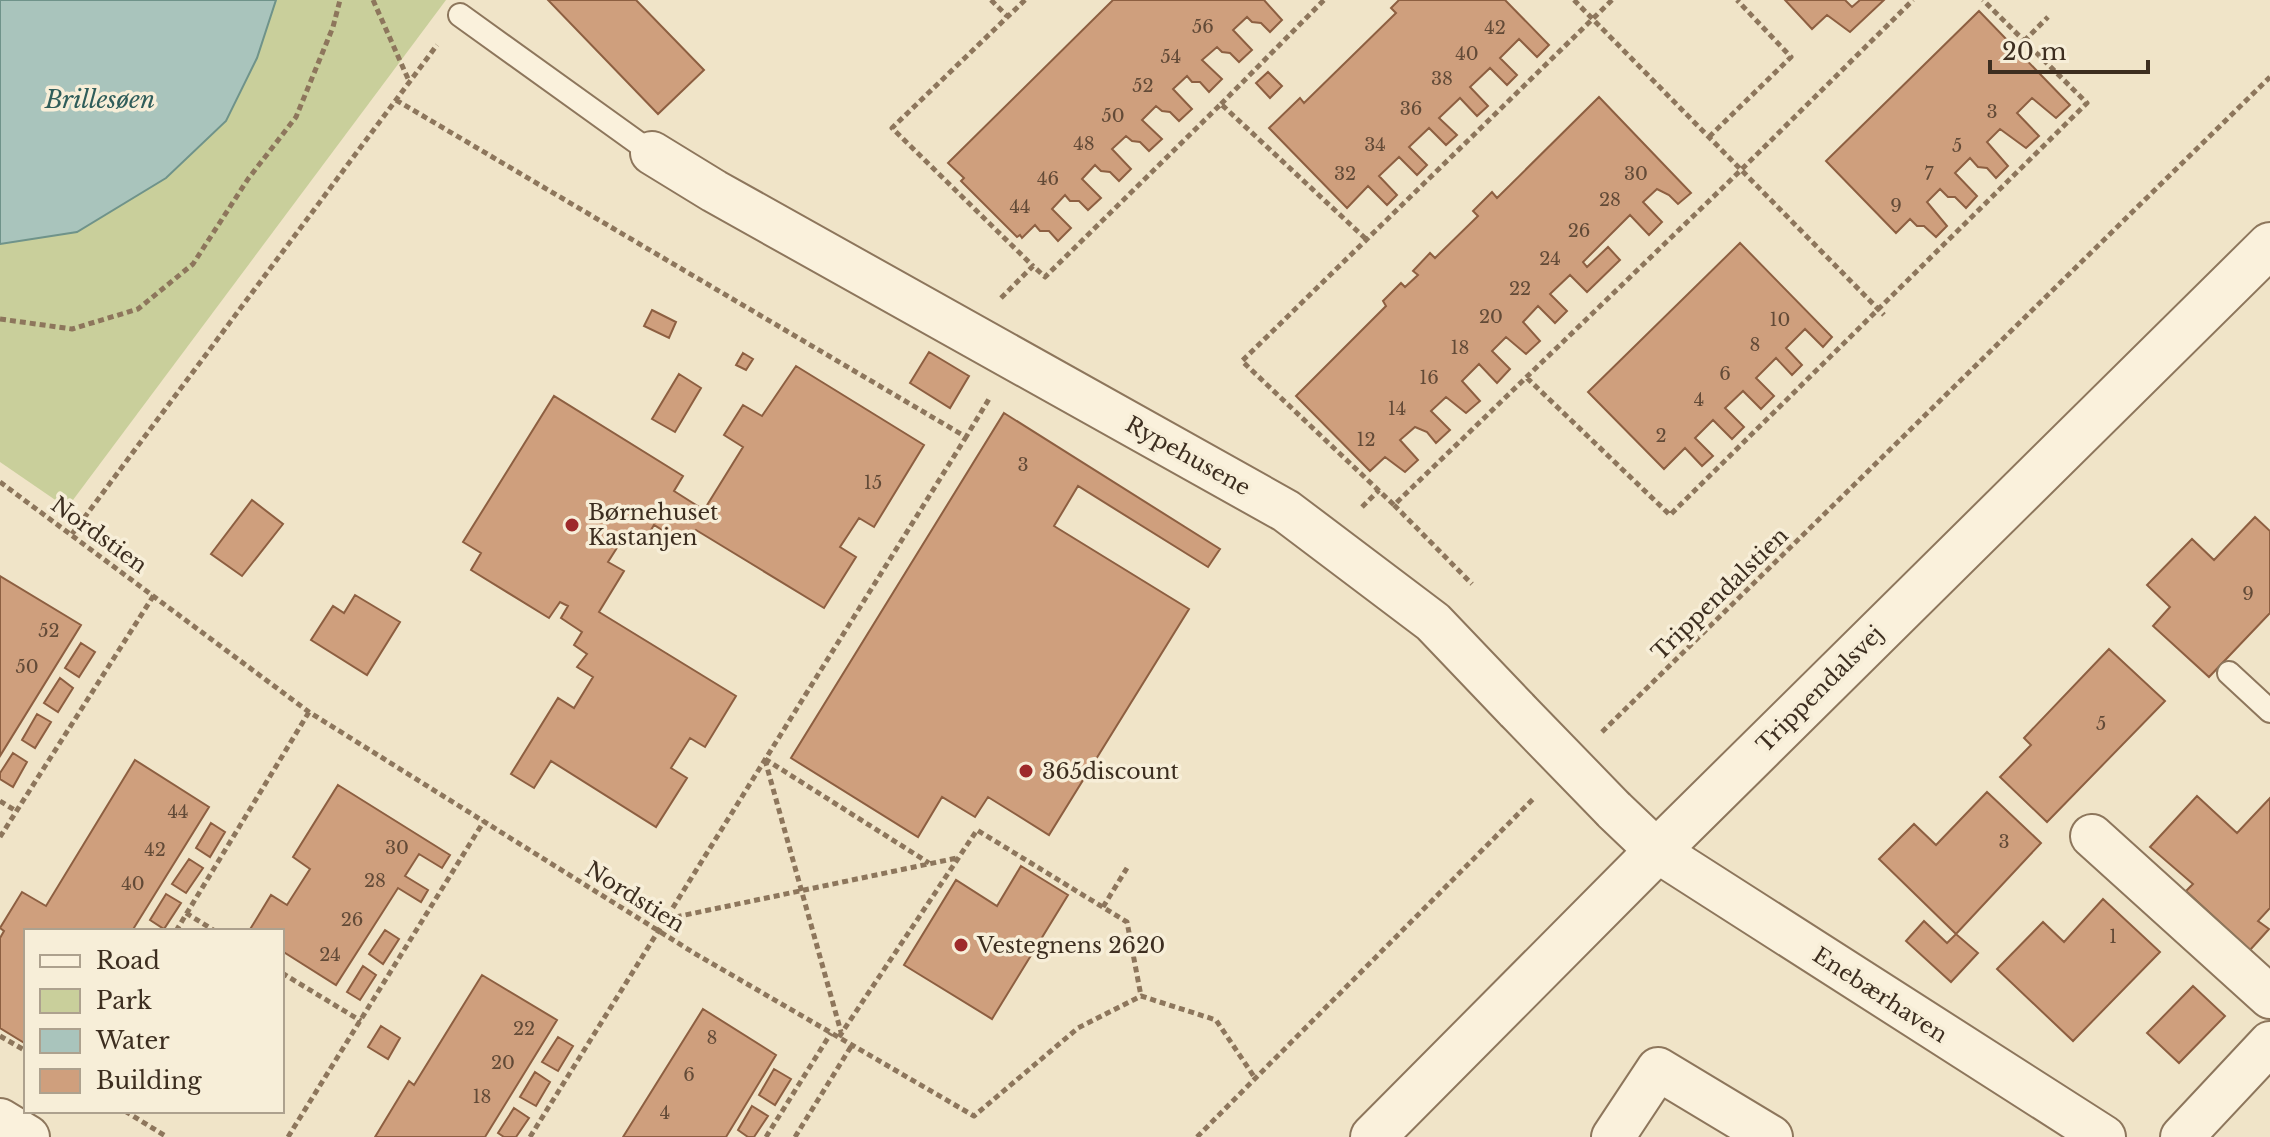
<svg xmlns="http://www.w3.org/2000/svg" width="2270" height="1137" viewBox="0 0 2270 1137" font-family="'Libre Baskerville',serif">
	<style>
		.green { fill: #c9cf9b }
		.water { fill: #a9c4bc; stroke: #6f938a; stroke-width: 2 }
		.building { fill: #cf9f7d; stroke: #8d5f41; stroke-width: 2 }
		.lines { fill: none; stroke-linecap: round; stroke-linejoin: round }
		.service-casing { stroke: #8d765c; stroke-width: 26 }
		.minor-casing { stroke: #8d765c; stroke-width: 46 }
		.tertiary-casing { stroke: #8d765c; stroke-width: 48 }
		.path { stroke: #8d765c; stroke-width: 5; stroke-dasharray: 6 4; stroke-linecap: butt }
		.service { stroke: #faf1dc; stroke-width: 22 }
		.minor { stroke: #faf1dc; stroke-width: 42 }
		.tertiary { stroke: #faf1dc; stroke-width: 44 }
		.minor-bridge-casing { stroke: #8d765c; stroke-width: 46; stroke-linecap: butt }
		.minor-bridge { stroke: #faf1dc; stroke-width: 42 }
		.poi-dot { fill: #9e2a2b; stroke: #f7eed8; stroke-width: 3 }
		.labels { text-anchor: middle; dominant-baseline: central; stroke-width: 7; stroke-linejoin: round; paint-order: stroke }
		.number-label { font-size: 18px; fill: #624a37 }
		.street-label { font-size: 22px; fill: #3d2e20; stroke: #f7eed8 }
		.poi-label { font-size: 22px; fill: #3d2e20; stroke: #f7eed8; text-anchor: start }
		.water-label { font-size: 24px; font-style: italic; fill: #2f5d5a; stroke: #f7eed8 }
	</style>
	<rect width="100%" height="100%" fill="#f0e4c8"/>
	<path class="green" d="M0,0H446L67,508L0,462Z"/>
	<path class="water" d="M0,0H276L257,58L226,121L166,178L77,232L0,244Z"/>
	<path class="building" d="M548,0H636L704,70L658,114Z
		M1113,0H1264L1282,20L1270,32L1261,23L1252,22L1247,17L1233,30L1252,50L1239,62L1230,53L1222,52L1217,47L1202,60L1222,79L1209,92L1200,82H1192L1187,76L1173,89L1192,109L1179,121L1170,112L1162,111L1156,106L1142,120L1162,139L1149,151L1140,142L1132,141L1126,136L1112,149L1131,169L1119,181L1110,172L1101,171L1095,165L1082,179L1101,198L1088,210L1079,201H1070L1065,195L1052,209L1071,228L1058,241L1049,231H1040L1035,225L1022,238L1020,235L1017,237L961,181L964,178L948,163Z
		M1399,0H1505L1549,45L1537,57L1519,39L1500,58L1517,75L1507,85L1490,68L1470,87L1488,106L1477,116L1460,98L1439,118L1457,135L1446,145L1429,128L1409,147L1427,165L1417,175L1399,157L1379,176L1397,195L1387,205L1368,186L1347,208L1269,128L1300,98L1304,103L1396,13L1391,8Z
		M1785,0H1845L1852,7L1860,0H1884L1850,32L1827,15L1812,29Z
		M1979,11L2070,105L2056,118L2032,98L2017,113L2039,136L2026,148L2000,129L1987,142L2008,166L1996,178L1987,168L1978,167L1970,158L1955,173L1977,196L1966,208L1955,197H1948L1940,189L1927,202L1947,226L1936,237L1924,226H1917L1910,219L1896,233L1826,161Z
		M1268,72L1282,86L1270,98L1256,83Z
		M1599,97L1691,193L1678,204L1669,195L1657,189L1643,202L1662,222L1649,235L1630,215L1583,262L1587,267L1608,247L1620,260L1587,292L1570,275L1550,294L1567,311L1555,323L1538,306L1523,322L1540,341L1526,354L1506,337L1492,351L1510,369L1497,383L1479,364L1462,381L1480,401L1466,413L1446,397L1431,411L1450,430L1436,443L1427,432L1415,427L1400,440L1418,460L1405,472L1385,457L1370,471L1296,396L1386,306L1383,301L1401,283L1405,287L1418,275L1413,271L1430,253L1435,258L1478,216L1473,211L1492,192L1497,198Z
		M1740,243L1832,337L1823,347L1805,329L1786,348L1802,365L1792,375L1776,358L1756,378L1774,396L1761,409L1743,391L1725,408L1744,427L1732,439L1713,420L1695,438L1713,456L1702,466L1685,448L1664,469L1588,392Z
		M652,310L676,322L669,338L644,326Z
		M929,352L969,376L950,408L910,383Z
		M743,353L753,359L746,370L736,365Z
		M796,366L924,445L874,527L859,518L840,547L856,557L824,608L696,530L686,545L654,525L644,542L627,532L608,562L624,571L599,612L736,696L705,747L690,738L671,768L687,778L656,827L551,761L534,788L511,774L558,698L574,708L593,677L577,667L587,654L574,645L582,632L561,618L568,606L560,602L549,618L471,570L481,553L463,542L554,396L683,476L674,491L704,510L743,447L724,435L743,405L762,416Z
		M679,374L701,388L675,432L652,419Z
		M1004,413L1220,549L1208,567L1078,486L1054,526L1189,609L1049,835L988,797L975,817L942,797L918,837L791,758Z
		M252,500L283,524L242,576L211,554Z
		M2255,517L2270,531V613L2209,677L2153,626L2170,607L2147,585L2192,539L2214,560Z
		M0,576L81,625L0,756Z
		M355,595L400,622L367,675L311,640L333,606L344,613Z
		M81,643L95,652L79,677L65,668Z
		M2109,649L2165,701L2047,822L2000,777L2031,745L2024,738Z
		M60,678L73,688L58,712L44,703Z
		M37,714L51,722L35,748L22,740Z
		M13,753L27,762L13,787L0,779V773Z
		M135,760L209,807L132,931H26V1044L0,1028V938L4,931L0,928L22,892L46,906Z
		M338,785L450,855L442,868L419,854L405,876L428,890L421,902L398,888L336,985L282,951V931H249L271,895L287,905L310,869L293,857Z
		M1987,792L2041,843L1956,934L1879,859L1914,824L1936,845Z
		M2197,796L2237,833L2270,798V908L2258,921L2269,929L2250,950L2186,891L2193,884L2150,847Z
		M211,823L225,832L210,857L196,848Z
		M189,859L203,868L186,893L172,884Z
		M1021,866L1068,895L992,1019L904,965L956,880L997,906Z
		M166,894L181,903L164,929L150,920Z
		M2103,899L2160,952L2073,1041L1997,969L2043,922L2064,942Z
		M1924,921L1947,943L1956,934L1978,953L1951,982L1906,941Z
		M385,930L399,939L383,964L369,954Z
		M363,966L376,975L360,1000L347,992Z
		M482,975L557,1020L485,1137H375L409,1081L414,1085Z
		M2193,986L2225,1016L2179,1063L2147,1033Z
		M703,1009L776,1055L726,1137H623Z
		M381,1026L400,1038L388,1059L368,1047Z
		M558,1037L573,1046L558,1071L542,1062Z
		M774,1069L791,1079L775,1105L759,1095Z
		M535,1072L550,1082L536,1106L520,1097Z
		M752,1106L768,1116L754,1137H748L738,1130Z
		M514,1108L529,1118L516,1137H504L498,1133Z"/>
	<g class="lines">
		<g class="service-casing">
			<path id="service" d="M460,15L652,153
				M2229,673L2270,711"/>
		</g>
		<g class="minor-casing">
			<path id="minor" d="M652,153L714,191L1286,511L1433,622L1517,710
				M1614,810L1657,851L2104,1137
				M2092,836L2270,997
				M0,1120L28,1137
				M1613,1137L1658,1069L1771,1137
				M2182,1137L2270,1043"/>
		</g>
		<g class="tertiary-casing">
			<path id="tertiary" d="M1373,1137L1657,851L2270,245"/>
		</g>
		<path class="path" d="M373,0L409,81
			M991,0L1007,16
			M1025,0L892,128L1033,266
			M1574,0L1884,315
			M1612,0L1242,361L1394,505L1741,170L1913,0
			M2024,41L2048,17
			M396,100L966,437L989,399
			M1221,104L1324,0
			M1709,137L1791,57L1737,0
			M1001,298L1033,266L1045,277L1221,104L1367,240
			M0,319L72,329L138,309L193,264L248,179L296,117L333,27L340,0
			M1527,378L1670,515L2087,103L1983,0
			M0,482L309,712L694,953L974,1116L1078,1028L1141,996L1216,1020L1255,1078
			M1394,505L1472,584
			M1362,507L1379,490
			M72,534L437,45
			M1602,732L2270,77
			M765,759L929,863
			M765,760L841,1032
			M0,801L16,811
			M0,837L154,595
			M1103,907L1127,868
			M186,913L215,931
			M666,919L957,858
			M176,931L309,712
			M282,973L361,1021
			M0,1036L26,1051
			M839,1037L977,830L1127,922L1141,996
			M125,1111L167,1137
			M288,1137L484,821
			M530,1137L966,437
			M766,1137L831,1033
			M795,1137L852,1045
			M1197,1137L1535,797"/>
		<use href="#service" class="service"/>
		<use href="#minor" class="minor"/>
		<use href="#tertiary" class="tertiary"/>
		<g class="minor-bridge-casing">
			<path id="minor-bridge" d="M1517,710L1614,810"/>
		</g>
		<use href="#minor-bridge" class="minor-bridge"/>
	</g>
	<g class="poi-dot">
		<circle cx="572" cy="525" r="8"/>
		<circle cx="1026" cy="771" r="8"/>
		<circle cx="961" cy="945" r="8"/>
	</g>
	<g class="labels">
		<g class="number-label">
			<text x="1203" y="27">56</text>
			<text x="1495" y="28">42</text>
			<text x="1467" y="54">40</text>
			<text x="1171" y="57">54</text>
			<text x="1442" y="79">38</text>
			<text x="1143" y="86">52</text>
			<text x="1411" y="109">36</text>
			<text x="1992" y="112">3</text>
			<text x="1113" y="116">50</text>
			<text x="1084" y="144">48</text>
			<text x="1375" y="145">34</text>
			<text x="1957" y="146">5</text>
			<text x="1345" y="174">32</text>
			<text x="1636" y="174">30</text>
			<text x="1929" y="174">7</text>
			<text x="1048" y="179">46</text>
			<text x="1610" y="200">28</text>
			<text x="1896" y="206">9</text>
			<text x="1020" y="207">44</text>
			<text x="1579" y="231">26</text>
			<text x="1550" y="259">24</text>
			<text x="1520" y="289">22</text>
			<text x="1491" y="317">20</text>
			<text x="1780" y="320">10</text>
			<text x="1755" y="345">8</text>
			<text x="1460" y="348">18</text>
			<text x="1725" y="374">6</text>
			<text x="1429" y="378">16</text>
			<text x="1699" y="400">4</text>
			<text x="1397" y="409">14</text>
			<text x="1661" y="436">2</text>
			<text x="1366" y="440">12</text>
			<text x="1023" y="465">3</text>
			<text x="873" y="483">15</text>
			<text x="2248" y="594">9</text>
			<text x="49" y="631">52</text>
			<text x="27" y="667">50</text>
			<text x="2101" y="724">5</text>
			<text x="178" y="812">44</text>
			<text x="2004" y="842">3</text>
			<text x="397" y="848">30</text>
			<text x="155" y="850">42</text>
			<text x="375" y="881">28</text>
			<text x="133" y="884">40</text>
			<text x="352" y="920">26</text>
			<text x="2113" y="937">1</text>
			<text x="330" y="955">24</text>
			<text x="524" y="1029">22</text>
			<text x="712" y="1038">8</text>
			<text x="503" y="1063">20</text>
			<text x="689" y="1075">6</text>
			<text x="482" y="1097">18</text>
			<text x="665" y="1113">4</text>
		</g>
		<g class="street-label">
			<text transform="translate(1188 456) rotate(29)">Rypehusene</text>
			<text transform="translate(99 535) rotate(36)">Nordstien</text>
			<text transform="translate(1720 594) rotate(-44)">Trippendalstien</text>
			<text transform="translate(1820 689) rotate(-45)">Trippendalsvej</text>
			<text transform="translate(635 897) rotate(32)">Nordstien</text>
			<text transform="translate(1880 995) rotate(33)">Enebærhaven</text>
		</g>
		<g class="poi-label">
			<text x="588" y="512">Børnehuset<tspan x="588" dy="25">Kastanjen</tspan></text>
			<text x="1042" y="771">365discount</text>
			<text x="977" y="945">Vestegnens 2620</text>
		</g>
		<g class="water-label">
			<text x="100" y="99">Brillesøen</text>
		</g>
	</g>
	<rect x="24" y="929" width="260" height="184" fill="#f7eed8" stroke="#ada18e" stroke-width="2"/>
	<rect x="40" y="955" width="40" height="12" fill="#faf1dc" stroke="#ada18e" stroke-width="2"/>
	<text x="96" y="969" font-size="24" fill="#3d2e20">Road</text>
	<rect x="40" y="989" width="40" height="24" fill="#c9cf9b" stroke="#ada18e" stroke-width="2"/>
	<text x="96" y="1009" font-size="24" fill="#3d2e20">Park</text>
	<rect x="40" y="1029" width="40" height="24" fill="#a9c4bc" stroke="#ada18e" stroke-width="2"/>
	<text x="96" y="1049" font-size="24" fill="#3d2e20">Water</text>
	<rect x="40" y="1069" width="40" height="24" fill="#cf9f7d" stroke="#ada18e" stroke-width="2"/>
	<text x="96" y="1089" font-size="24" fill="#3d2e20">Building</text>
	<path d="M1990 60v12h158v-12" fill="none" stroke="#3d2e20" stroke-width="4"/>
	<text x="2002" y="60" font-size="24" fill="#3d2e20" stroke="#f7eed8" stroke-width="6" paint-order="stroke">20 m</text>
</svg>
